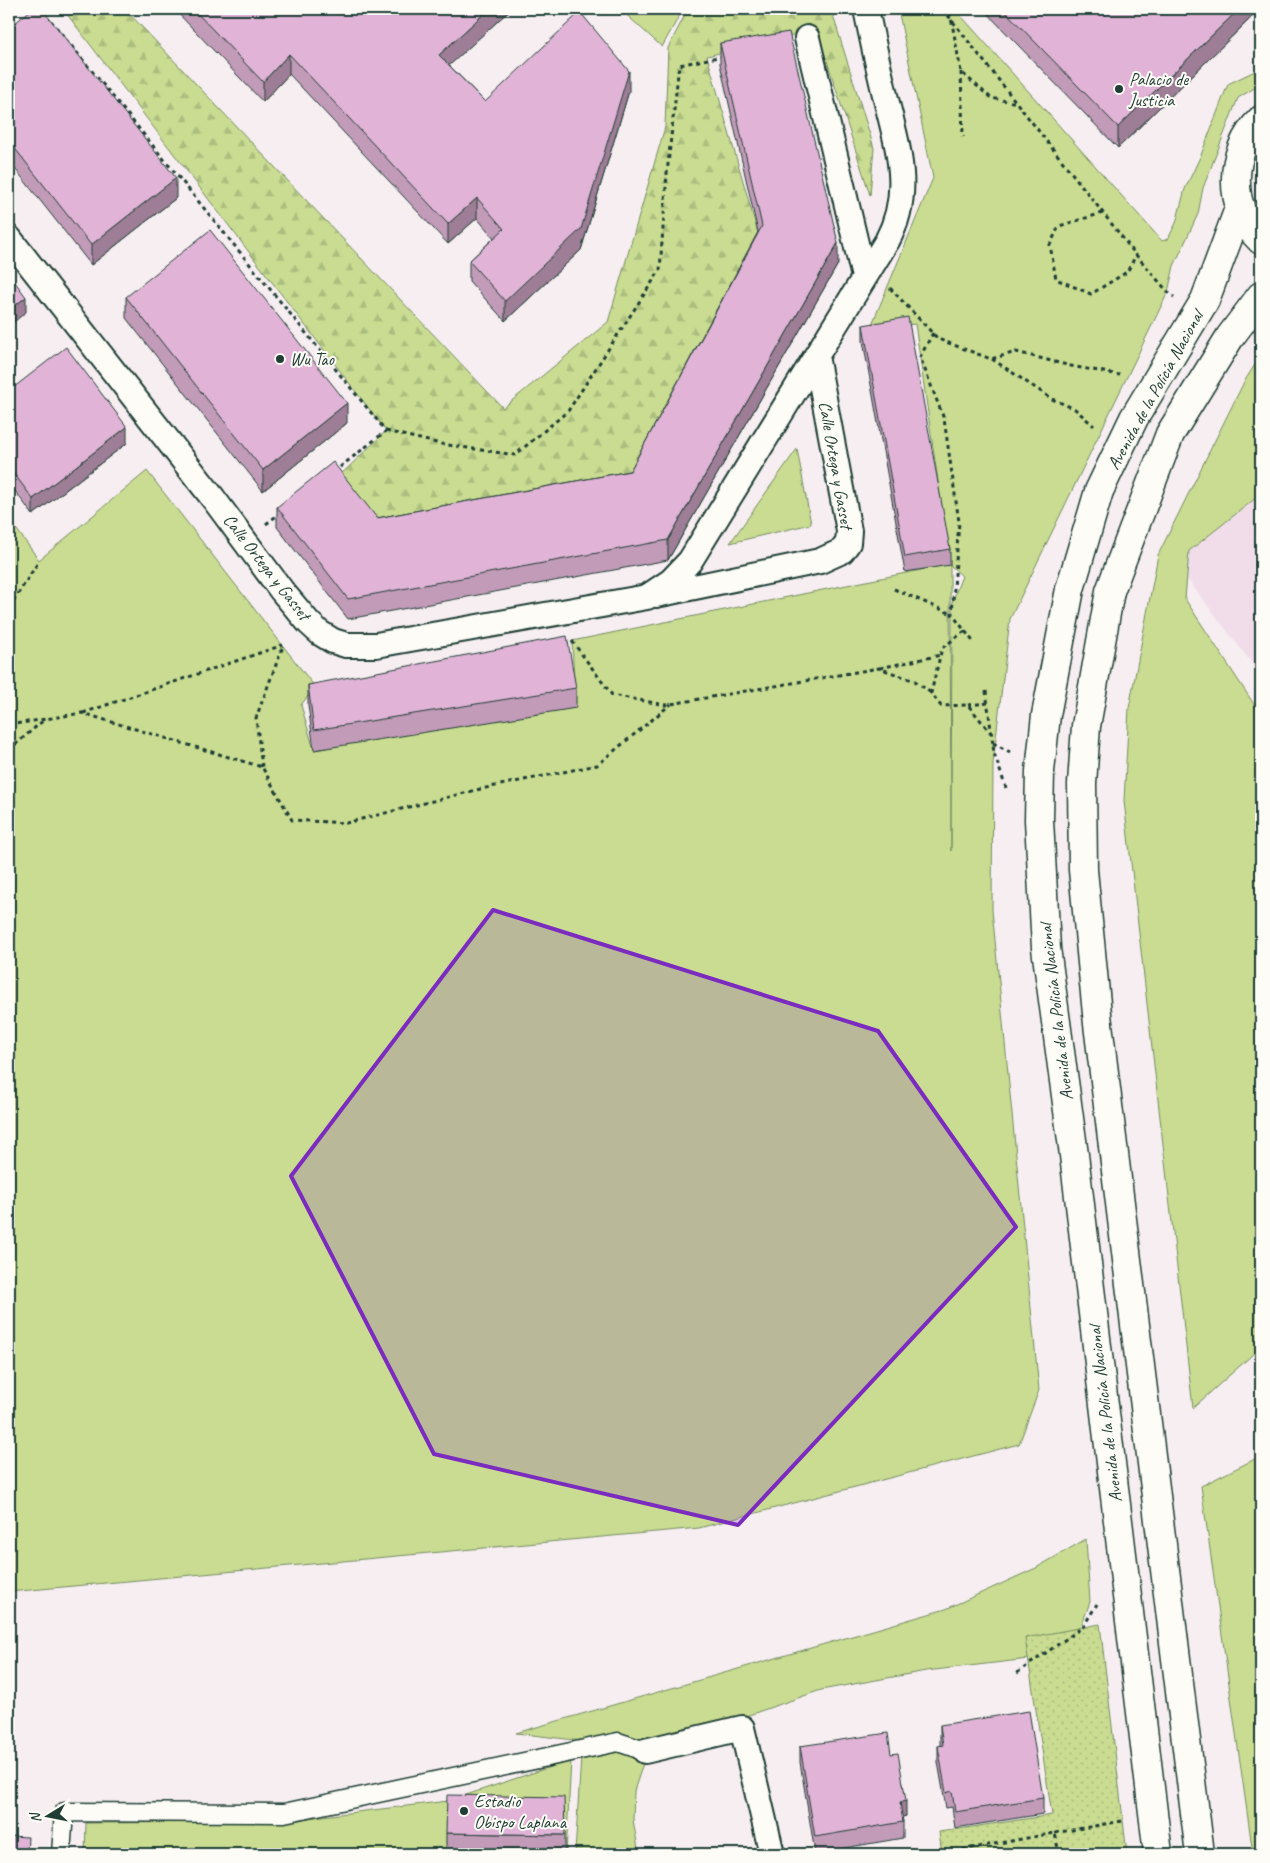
<svg xmlns="http://www.w3.org/2000/svg" width="1270" height="1863" viewBox="0 0 1270 1863" font-family="Caveat,sans-serif">
	<style>
		.built { fill: #f0dde9 }
		.green { fill: #c9dc91; stroke: #748c62; fill-rule: evenodd }
		.forest { fill: url(#forest-firs); stroke: #748c62 }
		.park { fill: url(#park-dots); stroke: #748c62 }
		.lines { fill: none; stroke-linecap: round; stroke-linejoin: round }
		.pedestrian-casing { stroke: #1f3d34; stroke-width: 21 }
		.minor-casing { stroke: #1f3d34; stroke-width: 28 }
		.secondary-casing { stroke: #1f3d34; stroke-width: 31 }
		.path { stroke: #1f3d34; stroke-width: 3; stroke-dasharray: 4 4; stroke-linecap: butt }
		.pedestrian { stroke: #fdfcf7; stroke-width: 18 }
		.minor { stroke: #fdfcf7; stroke-width: 24 }
		.secondary { stroke: #fdfcf7; stroke-width: 28 }
		.wall { fill: #c29bb9; stroke: #1f3d34 }
		.shaded-wall { fill: #9e7e96; stroke: #1f3d34 }
		.building { fill: #e1b4d7; stroke: #1f3d34 }
		.marked { fill: #7b2cbf; fill-opacity: 0.2; stroke: #7b2cbf; stroke-width: 4; stroke-linejoin: round }
		.poi-dot { fill: #1f3d34; stroke: #fdfcf7; stroke-width: 2 }
		.labels { text-anchor: middle; dominant-baseline: central; stroke-width: 4; stroke-linejoin: round; paint-order: stroke }
		.poi-label { font-size: 18px; fill: #1f3d34; stroke: #fdfcf7; text-anchor: start }
		.street-label { font-size: 18px; fill: #1f3d34; stroke: #fdfcf7 }
	</style>
	<defs>
		<pattern id="forest-firs" width="22" height="20" patternUnits="userSpaceOnUse" patternTransform="scale(1.25)"><rect width="22" height="20" fill="#c9dc91"/><path d="M5 1l3.5 6h-7zM16 11l3.5 6h-7z" fill="#acbe7e"/></pattern>
		<pattern id="park-dots" width="8" height="8" patternUnits="userSpaceOnUse" patternTransform="scale(1.25)"><rect width="8" height="8" fill="#c9dc91"/><path d="M2 2h.1M6 6h.1" fill="none" stroke="#acbe7e" stroke-width="1.8" stroke-linecap="round"/></pattern>
	</defs>
	<rect width="100%" height="100%" fill="#f7eef1"/>
	<filter id="ink" filterUnits="userSpaceOnUse"><feTurbulence type="fractalNoise" baseFrequency=".02" numOctaves="2"/><feDisplacementMap in="SourceGraphic" scale="10" xChannelSelector="R" yChannelSelector="G"/><feConvolveMatrix kernelMatrix="1 2 1 2 8 2 1 2 1" color-interpolation-filters="sRGB"/></filter>
	<g filter="url(#ink)">
		<path class="built" d="M1261,479V675L1171,558Z"/>
		<path class="green" d="M620,9H683L662,47Z
			M898,9H955L1162,241L1168,239L1176,223L1185,189L1201,155L1228,84L1261,68V84L1238,98L1203,188L1198,214L1174,266L1168,292L1010,619L993,763L992,910L1039,1390L1019,1444L699,1528L9,1592V519L39,560L147,471L315,687L301,705L314,750L575,700L572,641L950,564L915,324L870,329L933,178ZM950,565L962,576L952,602L951,851Z
			M1261,355V494L1189,551L1185,599L1261,715V1347L1193,1408L1124,801L1129,708L1158,555L1244,382Z
			M797,449L811,524L730,543Z
			M1261,1456V1854H1253L1201,1486Z
			M1086,1539L1090,1602L1082,1624L1046,1657L926,1671L821,1690L723,1724L718,1720L650,1742L634,1791L633,1820L639,1854H575L582,1741L516,1733L946,1609L1036,1568Z
			M571,1760L566,1854H85L86,1823L273,1822L448,1801Z"/>
		<path class="forest" d="M63,9H125L503,408L608,322L665,127L668,48L688,9H831L874,148L870,195L817,30L707,56L762,247L630,491L377,538L333,482L386,431Z"/>
		<path class="park" d="M1100,1624L1127,1854H942L939,1832L1052,1815L1025,1638Z"/>
		<g class="lines">
			<g class="pedestrian-casing">
				<path id="pedestrian" d="M61,1854L64,1812L284,1813L618,1742L645,1751"/>
			</g>
			<g class="minor-casing">
				<path id="minor" d="M807,38L864,277
					M9,238L213,498L282,591L309,623L320,633L333,641L346,645H376L647,597L671,581L690,561L887,241C914,191 897,146 885,95C878,66 872,38 866,9
					M656,595L820,561L842,551L848,543L849,531L816,356
					M645,1751L742,1728L772,1854"/>
			</g>
			<g class="secondary-casing">
				<path id="secondary" d="M1261,120C1228,152 1227,208 1261,240
					M1158,1854L1074,1155L1046,948L1039,820L1040,771L1046,715L1070,589L1099,491L1134,418L1205,300L1240,206
					M1200,1854L1098,1024L1083,870L1082,784L1086,726L1110,591L1170,434L1230,337L1261,296"/>
			</g>
			<path class="path" d="M943,9L1136,255L1168,292L1174,297
				M950,12L961,72L991,98L1017,103
				M51,21L386,431L335,471
				M961,72L963,137
				M1103,213L1059,226L1050,245L1056,279L1091,294L1127,272L1136,255
				M890,288L938,339L991,359L1016,352L1071,366L1120,375
				M933,333L920,357L944,419L959,522L952,614L975,644
				M992,359L1052,399L1075,409L1094,426
				M386,431L441,444L515,455L568,411L660,270L667,173L679,65L723,56
				M266,524L279,514
				M894,589L952,614
				M9,608L39,561
				M965,631L942,648L931,693L941,706L968,705L991,733
				M572,641L612,695L665,705L879,668L915,681L931,693
				M880,668L941,655
				M986,691L994,753L1006,788
				M968,705L988,703
				M83,713L283,645
				M9,725L82,713L262,767L292,820L346,823L476,790L597,765L671,704
				M993,743L1010,752
				M9,750L45,719
				M262,767L256,718L283,646
				M1017,1673L1083,1627L1097,1604
				M1055,1833L1122,1821
				M939,1854L1055,1833L1059,1854"/>
			<use href="#pedestrian" class="pedestrian"/>
			<use href="#minor" class="minor"/>
			<use href="#secondary" class="secondary"/>
		</g>
		<path class="wall" d="M174,9H511L449,65L485,102L629,91L581,250L505,321L469,281V261L494,238L477,218L448,244L289,74L263,102Z
			M983,9H1104L1106,11L1260,9L1118,148Z
			M9,28L176,198L91,265L9,161Z
			M720,43L838,264L668,560L348,619L277,527V507L377,518L630,471L758,232L720,64Z
			M126,297L347,423L263,491L126,318Z
			M863,325L950,549V565L905,572L863,341Z
			M9,391L127,443L33,515L9,483Z
			M308,685L576,688V708L314,750L308,705Z
			M940,1725L1043,1798V1814L955,1828L952,1807L946,1808L938,1762V1746H940Z
			M800,1746L891,1754L906,1816L902,1817L903,1822V1838L815,1853L800,1762Z
			M446,1833L565,1835V1851L446,1849Z"/>
		<path class="shaded-wall" d="M489,9H511L439,75V55Z
			M1239,9H1260L1118,148V127Z
			M289,54V74L263,102V82Z
			M629,71V91L581,250L505,321V301Z
			M176,178V198L91,265V245Z
			M477,198V218L448,244V224Z
			M838,243V264L668,560V540Z
			M26,297V312L9,326V310Z
			M347,403V423L263,491V470Z
			M127,427V443L33,515V499Z
			M906,1801V1816L900,1818V1802Z"/>
		<path class="building" d="M32,9H42L176,178L91,245L9,141V28Z
			M193,9H489L439,55L485,102L580,12L629,71L581,229L505,301L469,261L504,229L477,198L448,224L289,54L263,82Z
			M1003,9H1104L1106,11L1108,9H1239L1118,127Z
			M789,32L838,243L668,540L348,599L277,507L333,462L377,518L630,471L762,226L720,43Z
			M210,230L347,403L263,470L126,297Z
			M9,274L26,297L9,310Z
			M908,317L950,549L905,557L863,325Z
			M66,347L127,427L33,499L9,467V391Z
			M567,636L576,688L314,730L308,685Z
			M1029,1711L1043,1798L955,1812L952,1791L946,1793L938,1746L943,1745L940,1725Z
			M888,1733L891,1754L898,1753L906,1801L900,1802L903,1822L815,1837L800,1746Z
			M447,1795L564,1797L565,1835L446,1833Z
			M9,1836L28,1837L27,1854H9Z"/>
	</g>
	<path class="marked" d="M493,910L878,1031L1016,1227L738,1525L434,1454L291,1176Z"/>
	<g class="poi-dot">
		<circle cx="1119" cy="89" r="5"/>
		<circle cx="280" cy="359" r="5"/>
		<circle cx="464" cy="1811" r="5"/>
	</g>
	<g class="labels">
		<g class="poi-label">
			<text x="1129" y="79">Palacio de<tspan x="1129" dy="21">Justicia</tspan></text>
			<text x="290" y="359">Wu Tao</text>
			<text x="474" y="1801">Estadio<tspan x="474" dy="21">Obispo Laplana</tspan></text>
		</g>
		<g class="street-label">
			<text transform="translate(1155 390) rotate(-61)">Avenida de la Policía Nacional</text>
			<text transform="translate(836 465) rotate(80)">Calle Ortega y Gasset</text>
			<text transform="translate(267 567) rotate(52)">Calle Ortega y Gasset</text>
			<text transform="translate(1056 1012) rotate(-97)">Avenida de la Policía Nacional</text>
			<text transform="translate(1105 1414) rotate(-97)">Avenida de la Policía Nacional</text>
		</g>
	</g>
	<rect width="1270" height="1863" fill="none" stroke="#fdfcf7" stroke-width="30"/>
	<rect x="15" y="15" width="1240" height="1833" fill="none" stroke="#1f3d34" stroke-width="2" filter="url(#ink)"/>
	<g transform="translate(48 1816) rotate(260)" stroke="#fdfcf7" stroke-width="4" paint-order="stroke">
	<path d="M0-4L9 19L0 12L-9 19Z" fill="#1f3d34"/>
	<text y="-8" font-size="14" font-weight="bold" text-anchor="middle" fill="#1f3d34">N</text>
	</g>
</svg>
